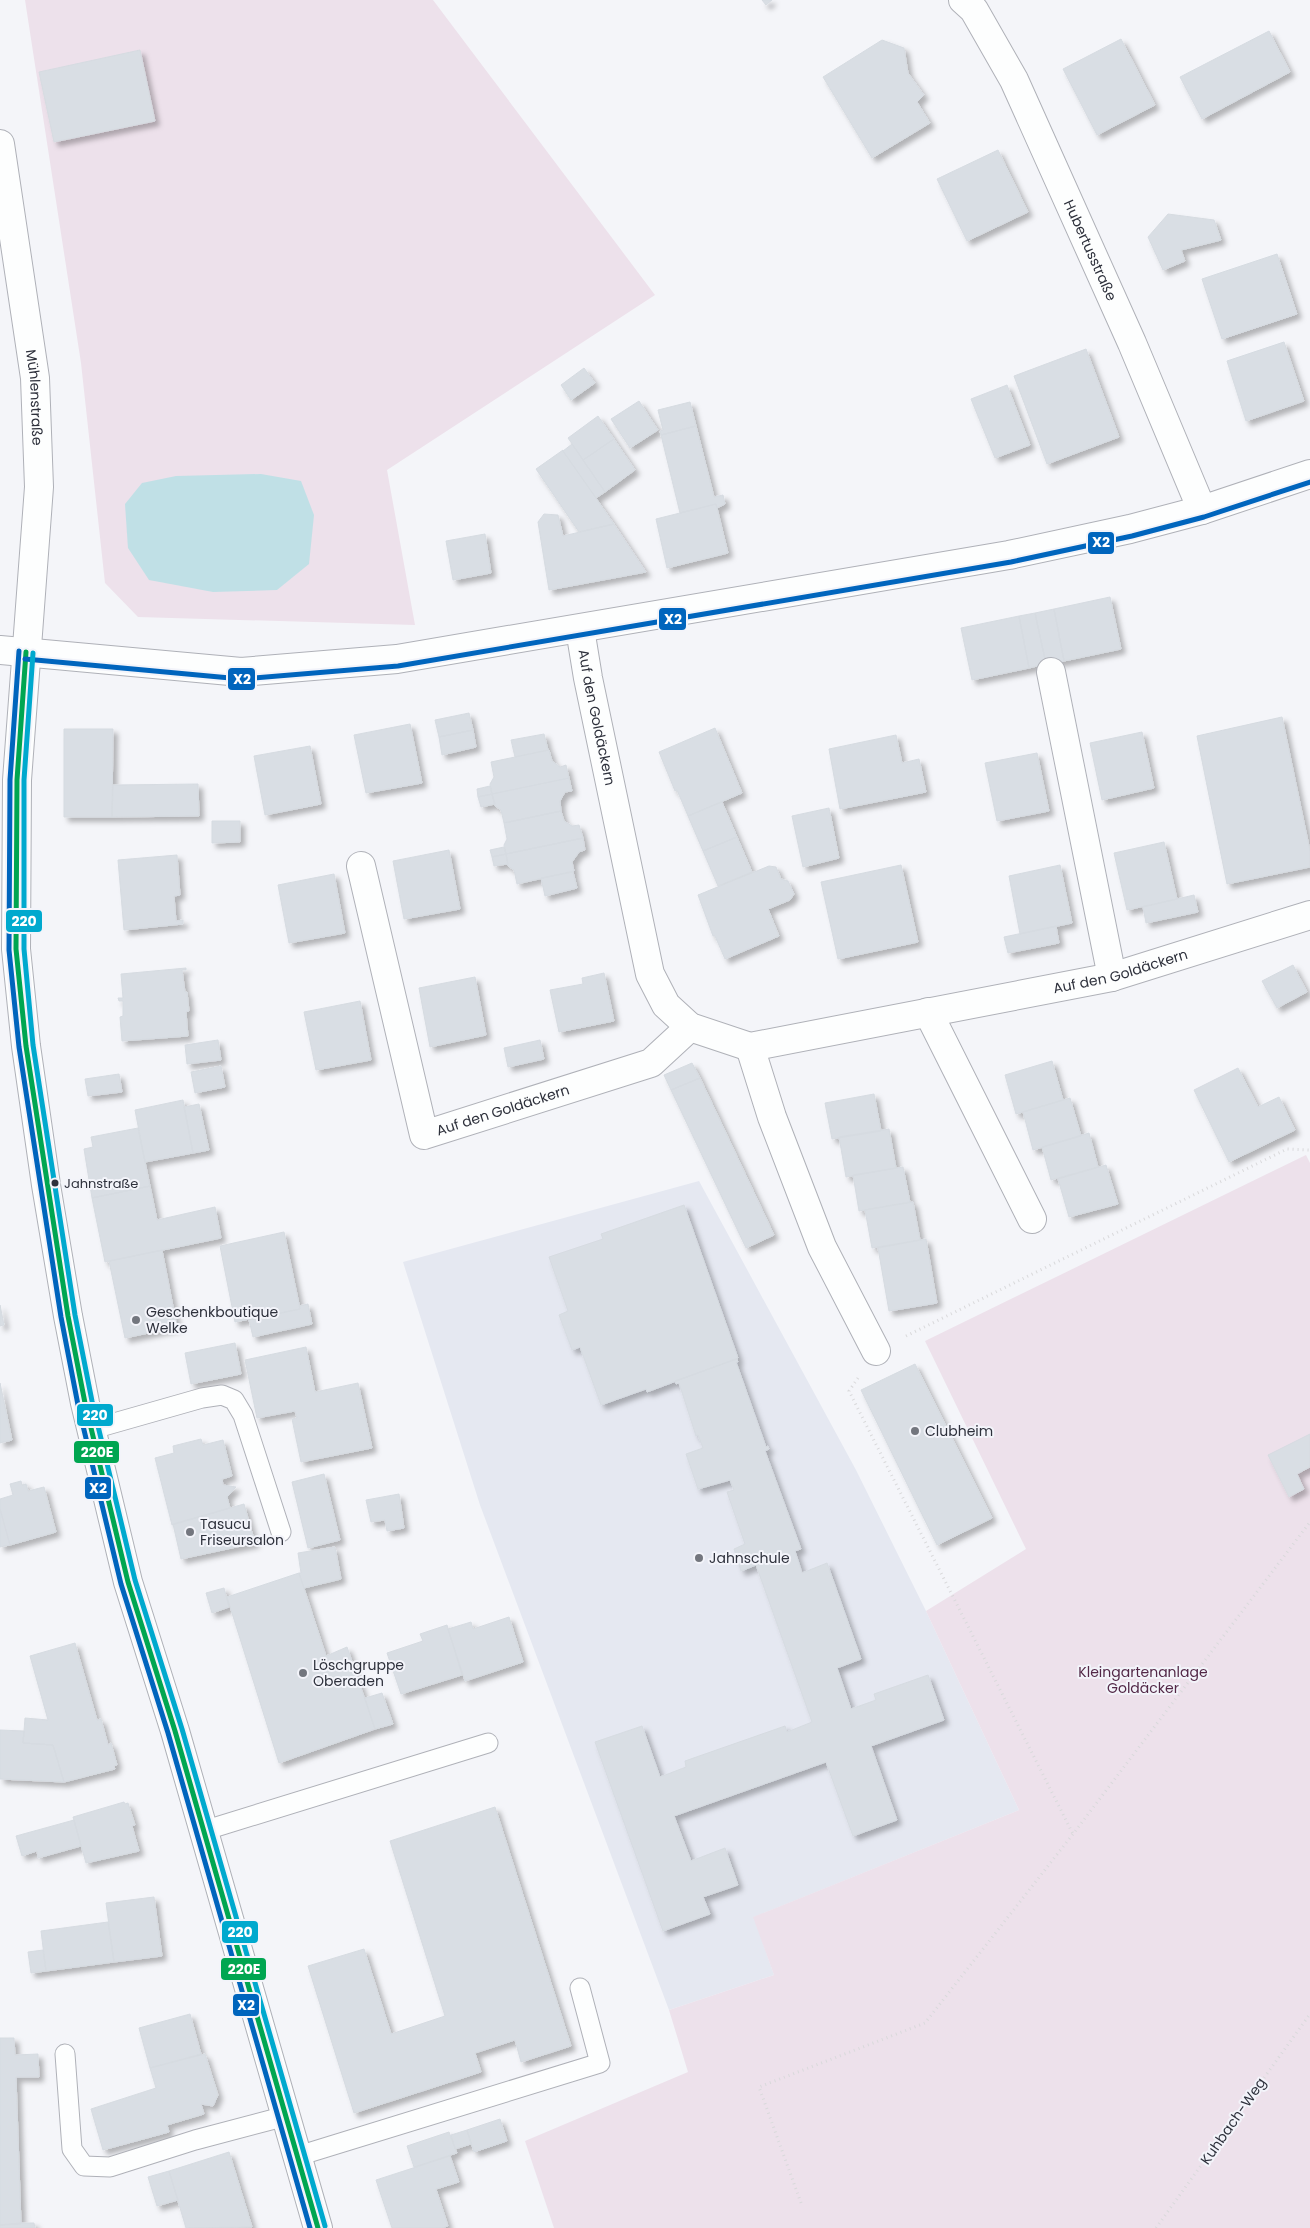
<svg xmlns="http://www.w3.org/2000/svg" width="1310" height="2228" viewBox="0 0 1310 2228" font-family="Poppins,sans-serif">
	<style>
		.built { fill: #e5e8f1 }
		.green { fill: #ede1eb }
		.water { fill: #c0e0e6 }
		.building { fill: #d9dee4; stroke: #d6dbe1; filter: url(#shadow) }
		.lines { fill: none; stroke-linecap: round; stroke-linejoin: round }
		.lane-casing { stroke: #afb1b8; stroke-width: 21 }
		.street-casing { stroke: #afb1b8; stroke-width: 30 }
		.secondary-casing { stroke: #afb1b8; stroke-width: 30 }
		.path { stroke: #d9d9db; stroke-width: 3; stroke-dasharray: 1 4; stroke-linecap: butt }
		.lane { stroke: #fdfefe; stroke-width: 19 }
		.street { stroke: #fdfefe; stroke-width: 28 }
		.secondary { stroke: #fdfefe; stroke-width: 28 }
		.bus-1-casing { stroke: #f3f4fa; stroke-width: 9 }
		.bus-2-casing { stroke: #f3f4fa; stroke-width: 9 }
		.bus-3-casing { stroke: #f3f4fa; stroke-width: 9 }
		.bus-1 { stroke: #00a651; stroke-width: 5 }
		.bus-2 { stroke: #0065bd; stroke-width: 5 }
		.bus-3 { stroke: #00a9ce; stroke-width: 5 }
		.bus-dot { fill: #2e313c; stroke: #f3f4fa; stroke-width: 2 }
		.poi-dot { fill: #73767e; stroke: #f3f4fa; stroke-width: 2 }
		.labels { text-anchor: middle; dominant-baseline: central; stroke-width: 4; stroke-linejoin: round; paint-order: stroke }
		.bus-label { font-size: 13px; fill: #2e313c; stroke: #f3f4fa; text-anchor: start }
		.street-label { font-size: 14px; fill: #2e313c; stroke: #f3f4fa }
		.poi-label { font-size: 14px; fill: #2e313c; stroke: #f3f4fa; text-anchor: start }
		.park-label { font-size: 14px; fill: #532847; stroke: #f3f4fa }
		.line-badge { stroke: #f3f4fa; stroke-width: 2 }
		.badge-label { font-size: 14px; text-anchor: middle; font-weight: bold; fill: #fff }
	</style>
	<defs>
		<filter id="shadow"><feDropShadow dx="4.5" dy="4.5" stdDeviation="2.5" flood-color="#0004"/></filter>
	</defs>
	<rect width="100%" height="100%" fill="#f4f5f9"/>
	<path class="built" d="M699,1181L856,1470L926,1611L1019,1810L754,1917L774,1975L669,2010L480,1505L403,1262Z"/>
	<path class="green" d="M25,0H433L655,295L387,470L415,625L138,617L105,583L81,363Z
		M1306,1155L1310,1163V2228H554L525,2141L688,2072L669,2010L774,1975L753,1917L1019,1810L926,1611L1026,1549L925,1341Z"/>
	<path class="water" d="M261,474L301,481L314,515L309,564L277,590L213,592L149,580L128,548L125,504L142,483L176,476Z"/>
	<path class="building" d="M762,0H772L766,5Z
		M1269,31L1290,72L1202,119L1180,77Z
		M1121,39L1155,105L1097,135L1063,69Z
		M882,40L904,48L908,73L924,95L917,102L930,123L872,158L823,77Z
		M140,50L155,121L54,142L39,72Z
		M998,150L1028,212L967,241L937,179Z
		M1168,214L1214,220L1221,240L1181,250L1185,261L1163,270L1148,237Z
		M1277,254L1297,314L1222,339L1202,279Z
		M1284,342L1304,401L1246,421L1227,361Z
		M1086,349L1119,437L1047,464L1014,376Z
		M584,368L595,383L571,400L561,385Z
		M1007,385L1030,445L995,458L971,399Z
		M639,401L658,430L630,448L611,419Z
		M690,402L696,426L661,435L660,431L663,430L658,410Z
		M598,416L614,439L583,460L568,438Z
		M696,426L714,497L723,495L725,504L717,508L716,504L680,513L661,435Z
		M614,439L635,470L605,492L583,460Z
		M572,444L605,492L596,498L563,451Z
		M563,450V451L614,524L579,532L536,469Z
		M716,504L728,553L667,568L656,519Z
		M544,514L558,515L563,536L614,524L646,572L549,590L538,522Z
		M485,534L491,573L453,580L446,541Z
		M1110,597L1121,649L1064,661L1054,609Z
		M1054,609L1064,661L1046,664L1035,613Z
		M1035,613L1046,664L1029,668L1019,616Z
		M1019,616L1029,668L972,680L961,628Z
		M469,713L473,730L439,737L435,720Z
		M1282,717L1310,851V867L1227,884L1197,736Z
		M410,724L422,783L366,793L354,735Z
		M715,728L742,793L688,816L677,790L675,791L659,752Z
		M64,729H113L112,817H64Z
		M473,730L476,747L442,755L439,737Z
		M1142,732L1154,788L1102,800L1090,743Z
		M544,734L548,750L515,757L511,740Z
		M896,735L902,763L919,759L926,792L840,809L829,749Z
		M310,746L321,804L265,815L254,756Z
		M549,750L552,761L560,767L566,765L569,778L492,794L490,784L494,777L491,762Z
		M1037,753L1049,811L997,821L985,763Z
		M569,778L572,791L565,792L560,801L561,811L504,823L501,810L495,806L492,794Z
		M198,784L199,816L112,817L113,785Z
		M490,786L492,794L478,797L477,789Z
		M492,794L495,804L481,807L478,797Z
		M722,802L737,837L703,851L688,816Z
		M829,808L839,858L803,867L792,816Z
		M561,811L564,821L572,826L579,825L583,838L506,854L504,845L507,839L504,823Z
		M212,821H240V842L212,843Z
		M737,837L752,872L718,886L703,851Z
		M583,838L585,850L579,852L572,862L574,871L517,884L514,870L508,866L506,854Z
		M1164,842L1177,899L1127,910L1114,853Z
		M504,847L506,854L492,857L490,850Z
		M449,850L460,909L404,919L393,861Z
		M506,854L508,864L494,866L492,857Z
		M177,855L180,895L174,896L176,921L183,920V924L124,930L118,860Z
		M901,865L918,942L838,959L821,882Z
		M1060,865L1072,923L1020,934L1009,876Z
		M769,866L776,867L781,879L788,881L794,894L790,900L768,909L779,936L725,959L715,936H713L698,895Z
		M573,872L577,888L545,896L541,878Z
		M334,874L345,933L289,943L278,885Z
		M1194,895L1198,912L1146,923L1143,907Z
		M1056,926L1059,943L1008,953L1004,937Z
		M1293,965L1307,992L1277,1008L1262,981Z
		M186,968V970H182L185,992H187L189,1011L186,1012L188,1036L122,1041L120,1017L123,1016V1001H119L118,998H123L121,974Z
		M604,973L614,1021L559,1032L550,990L583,984L582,978Z
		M475,977L486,1035L430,1047L419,988Z
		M360,1001L371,1060L316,1070L304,1012Z
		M218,1040L221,1060L187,1064L185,1045Z
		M540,1040L544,1059L508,1067L504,1048Z
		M1052,1061L1063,1100L1016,1114L1005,1075Z
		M692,1063L700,1078L671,1090L664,1075Z
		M221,1066L225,1087L195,1093L191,1072Z
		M1238,1068L1258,1107L1279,1097L1295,1130L1229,1162L1194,1090Z
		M119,1074L122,1092L88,1096L85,1079Z
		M700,1078L774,1235L746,1248L671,1090Z
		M874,1094L881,1131L832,1139L825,1103Z
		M1070,1098L1081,1136L1033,1150L1023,1112Z
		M183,1100L193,1153L145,1162L135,1110Z
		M199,1104L209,1150L193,1153L184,1107Z
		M138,1128L150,1186L92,1198L84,1149L93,1147L91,1137Z
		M889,1129L896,1168L846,1177L839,1137Z
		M1089,1133L1098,1167L1051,1180L1042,1147Z
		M1106,1165L1118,1204L1069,1217L1058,1179Z
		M903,1167L910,1202L859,1211L853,1175Z
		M150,1186L157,1220L215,1207L221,1238L105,1262L92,1198Z
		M913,1202L920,1240L872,1248L865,1210Z
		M684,1205L738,1358L647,1392L646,1389L601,1405L580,1347L572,1350L559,1315L568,1311L549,1257L603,1239L601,1234Z
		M284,1232L300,1309L235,1322L220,1246Z
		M926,1239L937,1303L889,1311L878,1248Z
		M162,1250L177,1327L125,1338L109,1261Z
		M308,1304L312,1324L253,1337L249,1320L300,1309L299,1306Z
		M0,1305L4,1325L0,1326Z
		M235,1343L241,1374L191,1384L185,1353Z
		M306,1347L315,1392L358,1383L372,1448L301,1462L292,1419L297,1418L295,1411L257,1418L245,1360Z
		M737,1359L738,1362H736L766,1447L768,1446L769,1449L765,1451L801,1549L795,1551L802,1573L827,1563L861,1659L837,1668L851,1709L876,1700L874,1694L928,1675L944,1720L871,1746L897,1820L853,1836L826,1762L674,1816L691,1861L725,1848L738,1885L703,1897L710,1914L663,1931L595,1742L642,1726L660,1777L686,1767L685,1761L785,1726L787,1732L812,1722L756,1565L741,1571L734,1549L745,1544L727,1492L734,1490L730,1480L698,1489L686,1454L703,1448L698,1435L696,1436L679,1383L676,1384L675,1381Z
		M915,1364L992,1518L937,1545L861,1390Z
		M0,1383L12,1440L0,1443Z
		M1310,1434V1467L1297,1474L1304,1489L1289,1497L1268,1455Z
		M201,1439L203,1445L223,1440L232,1476L222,1479L223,1485L236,1487L227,1497L230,1508L172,1525L155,1458L174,1453L173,1446Z
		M324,1474L340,1540L308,1548L292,1482Z
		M21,1481L22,1485L26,1484L28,1491L44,1487L56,1532L10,1545L0,1509V1499L13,1495L10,1484Z
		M399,1494L404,1528L387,1531L385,1520L371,1522L366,1500Z
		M244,1504L255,1543L181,1559L173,1524Z
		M0,1509L10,1545L0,1547Z
		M335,1547L341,1579L304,1588L299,1573H301L298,1553Z
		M299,1573L326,1656L347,1647L375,1729L279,1763L227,1597Z
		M224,1588L229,1607L212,1613L206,1593Z
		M509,1617L523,1662L465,1681L448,1629L471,1622L473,1629Z
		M447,1625L462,1675L401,1694L387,1653L423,1641L420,1634Z
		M75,1643L97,1720L101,1719L108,1745L111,1743L117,1765L114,1766L115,1769L64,1782L53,1745L23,1743L24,1731L25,1718L48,1720L30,1656Z
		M382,1693L393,1724L375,1729L365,1698Z
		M0,1730L24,1731L23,1743L53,1745L64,1782L0,1779Z
		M124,1802L125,1804L128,1803L135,1825L132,1826L139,1851L86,1863L73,1817Z
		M495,1807L571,2046L521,2062L515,2040L475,2053L481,2072L354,2113L308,1966L364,1949L391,2034L445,2016L390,1841Z
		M74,1820L81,1846L38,1858L37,1851L22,1856L16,1836Z
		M154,1897L162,1956L114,1962L106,1903Z
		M108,1922L114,1962L46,1971L41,1931Z
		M43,1950L46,1971L31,1973L28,1952Z
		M190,2014L201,2054L150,2068L139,2028Z
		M0,2038H14L15,2055L38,2054L39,2077H16L21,2224L0,2225Z
		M205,2054L218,2095L213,2106L201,2104L204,2114L167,2125L169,2132L103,2150L91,2109L156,2088L150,2068Z
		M500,2119L507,2141L474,2152L467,2130Z
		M467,2130L471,2144L455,2149L451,2135Z
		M449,2132L457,2153L414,2167L407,2146Z
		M229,2152L252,2227L186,2228L169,2171Z
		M450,2156L459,2182L436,2189L448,2226L442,2228H392L376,2180Z
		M169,2171L178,2200L157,2206L148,2177Z
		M21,2223H34L35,2228H0V2225Z"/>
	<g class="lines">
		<g class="lane-casing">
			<path id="lane" d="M93,1429L202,1398L222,1395L234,1400L243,1415L281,1532
				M203,1831L488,1743
				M65,2054L72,2149L84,2166L110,2167L195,2140L286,2116
				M298,2156L600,2063L580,1988"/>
		</g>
		<g class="street-casing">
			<g id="street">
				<path id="s1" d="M963,0L974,10L1014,80L1132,343L1202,510"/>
				<path id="s2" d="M580,629L588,678L650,974L666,1005L690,1027L750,1047L1112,977L1310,915"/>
				<path d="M1051,672L1112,977"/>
				<path id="s3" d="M361,866L424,1135L651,1063L690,1027"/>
				<path d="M928,1012L1032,1219"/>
				<path d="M750,1047L772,1117L822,1247L876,1351"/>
			</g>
		</g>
		<g class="secondary-casing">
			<g id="secondary">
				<path id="s4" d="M0,144L35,378L39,487L17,780L16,949L26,1046L46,1185L68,1316L85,1403L128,1582L175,1731L318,2228"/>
				<path d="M0,650L241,672L397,659L1009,555L1130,529L1202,510L1310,474"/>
			</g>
		</g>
		<path class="path" d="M906,1336L1287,1149L1310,1150
			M858,1378L849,1391L1073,1834
			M801,2203L759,2087L925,2023L1073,1834L1310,1522
			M1156,2228L1310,2014"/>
		<use href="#lane" class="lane"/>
		<use href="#street" class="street"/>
		<use href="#secondary" class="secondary"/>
		<g class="bus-1-casing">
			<path id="bus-1" d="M26,652L17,780L16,949L26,1046L68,1316L85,1403L128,1582L175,1731L318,2228"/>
		</g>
		<g class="bus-2-casing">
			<path id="bus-2" d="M19,651L10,780L9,950L19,1047L61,1317L78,1405L121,1584L168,1733L310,2228
				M25,659L241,679L398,666L1011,562L1132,536L1204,517L1310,482"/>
		</g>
		<g class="bus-3-casing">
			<path id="bus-3" d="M33,653L24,780V949L33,1045L75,1315L92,1401L135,1580L182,1729L325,2226"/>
		</g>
		<use href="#bus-1" class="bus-1"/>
		<use href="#bus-2" class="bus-2"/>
		<use href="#bus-3" class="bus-3"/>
	</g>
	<circle class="bus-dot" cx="55" cy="1183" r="4.5"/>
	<g class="poi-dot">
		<circle cx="136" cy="1320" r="5"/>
		<circle cx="915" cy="1431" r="5"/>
		<circle cx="190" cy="1532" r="5"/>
		<circle cx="699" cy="1558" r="5"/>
		<circle cx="303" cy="1673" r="5"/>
	</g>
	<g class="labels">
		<g class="bus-label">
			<text x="64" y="1183">Jahnstraße</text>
		</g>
		<g class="street-label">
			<text stroke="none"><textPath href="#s1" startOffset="282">Hubertusstraße</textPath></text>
			<text stroke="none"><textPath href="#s4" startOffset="256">Mühlenstraße</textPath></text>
			<text stroke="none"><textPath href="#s2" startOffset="90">Auf den Goldäckern</textPath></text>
			<text stroke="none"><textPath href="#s2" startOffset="861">Auf den Goldäckern</textPath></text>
			<text stroke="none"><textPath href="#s3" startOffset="359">Auf den Goldäckern</textPath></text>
			<text transform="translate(1233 2121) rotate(-55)">Kuhbach-Weg</text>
		</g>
		<g class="poi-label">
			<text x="146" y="1312">Geschenkboutique<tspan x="146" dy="16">Welke</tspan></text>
			<text x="925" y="1431">Clubheim</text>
			<text x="200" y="1524">Tasucu<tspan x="200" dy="16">Friseursalon</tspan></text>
			<text x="709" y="1558">Jahnschule</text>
			<text x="313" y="1665">Löschgruppe<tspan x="313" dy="16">Oberaden</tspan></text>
		</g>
		<g class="park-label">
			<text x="1143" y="1672">Kleingartenanlage<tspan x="1143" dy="16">Goldäcker</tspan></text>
		</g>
	</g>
	<g class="line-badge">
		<rect x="1087" y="531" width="28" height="24" rx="5" fill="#0065bd"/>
		<rect x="658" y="607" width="29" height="24" rx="5" fill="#0065bd"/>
		<rect x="227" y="667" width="29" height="24" rx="5" fill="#0065bd"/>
		<rect x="5" y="909" width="38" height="24" rx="5" fill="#00a9ce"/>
		<rect x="76" y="1403" width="38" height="24" rx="5" fill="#00a9ce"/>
		<rect x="73" y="1440" width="47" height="24" rx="5" fill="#00a651"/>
		<rect x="84" y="1476" width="28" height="24" rx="5" fill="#0065bd"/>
		<rect x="221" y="1920" width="38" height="24" rx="5" fill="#00a9ce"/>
		<rect x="220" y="1957" width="47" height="24" rx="5" fill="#00a651"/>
		<rect x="232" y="1993" width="28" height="24" rx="5" fill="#0065bd"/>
	</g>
	<g class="badge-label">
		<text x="1101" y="547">X2</text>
		<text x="673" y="624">X2</text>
		<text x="242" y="684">X2</text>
		<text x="24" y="926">220</text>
		<text x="95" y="1420">220</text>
		<text x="97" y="1457">220E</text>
		<text x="98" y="1493">X2</text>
		<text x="240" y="1937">220</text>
		<text x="244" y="1974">220E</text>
		<text x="246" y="2010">X2</text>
	</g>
</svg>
